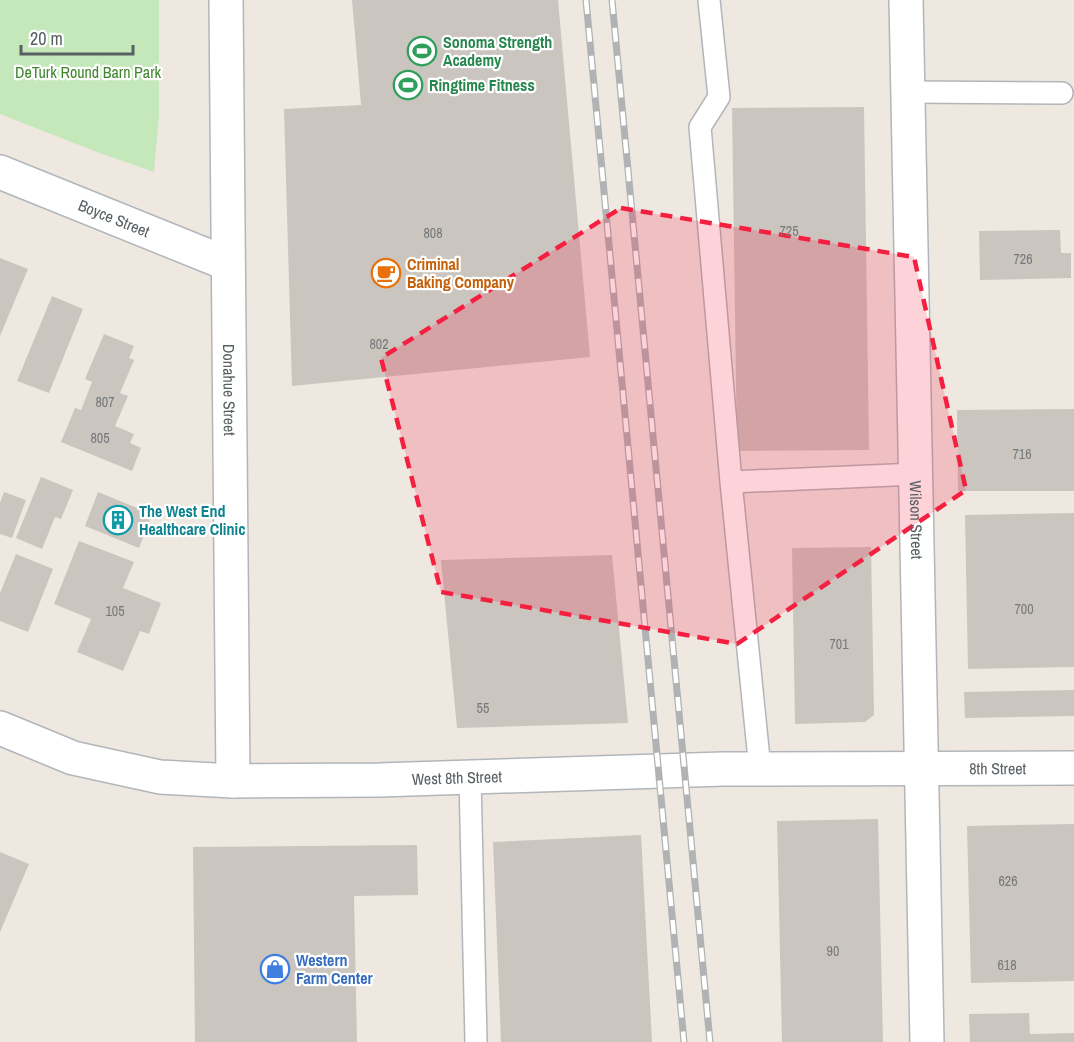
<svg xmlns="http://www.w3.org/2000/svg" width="1074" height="1042" viewBox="0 0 1074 1042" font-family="'Archivo Narrow',sans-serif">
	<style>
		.green { fill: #c5e8bb }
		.building { fill: #cbc5c0 }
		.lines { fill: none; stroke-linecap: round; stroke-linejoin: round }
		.lane-casing { stroke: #b2b6ba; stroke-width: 24 }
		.street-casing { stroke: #b2b6ba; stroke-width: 36 }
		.lane { stroke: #fff; stroke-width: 21 }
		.street { stroke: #fff; stroke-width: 33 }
		.rail-casing { stroke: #b1b2b3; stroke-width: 7 }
		.rail { stroke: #fff; stroke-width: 4.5; stroke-dasharray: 14; stroke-linecap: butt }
		.marked { fill: #f51f40; fill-opacity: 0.2; stroke: #f51f40; stroke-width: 4.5; stroke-dasharray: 12 8; stroke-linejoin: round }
		.labels { text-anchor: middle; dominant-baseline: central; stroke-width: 4.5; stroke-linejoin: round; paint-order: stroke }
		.number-label { font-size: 14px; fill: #76797a }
		.leisure-label { font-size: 16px; font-weight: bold; fill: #27864d; stroke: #fff; text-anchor: start }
		.park-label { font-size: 16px; fill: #3f862e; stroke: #fff }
		.street-label { font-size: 16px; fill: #596063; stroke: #fff }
		.food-label { font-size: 16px; font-weight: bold; fill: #c56008; stroke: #fff; text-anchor: start }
		.culture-label { font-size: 16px; font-weight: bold; fill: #0d838f; stroke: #fff; text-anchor: start }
		.shop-label { font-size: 16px; font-weight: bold; fill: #366cbe; stroke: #fff; text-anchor: start }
	</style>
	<rect width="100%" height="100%" fill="#eee8e1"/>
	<path class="green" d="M0,0H159V116L154,172L97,152L0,114Z"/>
	<path class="building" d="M352,0H558L590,357L292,386L284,109L361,105Z
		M864,107L869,450L737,451L732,108Z
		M1060,230L1061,253H1071V278L980,280L979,231Z
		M0,258L28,269L0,336Z
		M52,296L83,309L49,393L17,381Z
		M104,334L134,346L129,358L134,360L120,393L128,396L115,426L134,434L130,443L141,448L132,471L61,442L75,408L81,410L92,382L85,379Z
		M1074,409V491H958L957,410Z
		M41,477L73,490L61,519L55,517L42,549L16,538Z
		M4,492L26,500L12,538L0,534V503Z
		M98,492L152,514L139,548L85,526Z
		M1074,513V667L968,669L965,515Z
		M79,541L134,562L123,588L161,603L149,634L140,631L123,671L77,652L91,619L54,604Z
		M871,547L874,715L865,722L795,724L792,548Z
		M16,554L53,569L28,632L0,621V593Z
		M612,555L628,723L457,728L441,560Z
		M1074,690V716L965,718L964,692Z
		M878,819L883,1042H782L777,821Z
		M1074,824V981L971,983L967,826Z
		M641,835L652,1042H501L493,842Z
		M417,845L418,895L354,896L357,1042H195L193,847Z
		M0,852L29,864L0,932Z
		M1029,1013L1030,1034L1074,1033V1042H970L969,1014Z"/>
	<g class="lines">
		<g class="lane-casing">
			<path id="lane" d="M709,0L719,97L700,127L731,482L760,769
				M908,92L1062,93
				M731,482L916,474
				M470,777L476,1042"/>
		</g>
		<g class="street-casing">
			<g id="street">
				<path id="s1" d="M226,0L233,781"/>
				<path id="s2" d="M906,0L927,1042"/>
				<path id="s3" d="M0,172L228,264"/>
				<path id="s4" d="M0,728L73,758L160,777L233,781L379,780L723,769L1074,768"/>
			</g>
		</g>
		<use href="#lane" class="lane"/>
		<use href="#street" class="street"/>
		<g class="rail-casing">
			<path id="rail" d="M586,0L684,1042
				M612,0L710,1042"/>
		</g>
		<use href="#rail" class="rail"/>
	</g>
	<path class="marked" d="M621,208L914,257L966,490L737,644L441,592L381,358Z"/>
	<defs>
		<g id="stadium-ring" transform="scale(1.5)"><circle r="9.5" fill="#fff" stroke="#2e9e5b" stroke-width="1.5"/><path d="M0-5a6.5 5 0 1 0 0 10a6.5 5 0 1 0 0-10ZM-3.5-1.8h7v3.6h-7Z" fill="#2e9e5b"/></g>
		<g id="cafe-ring" transform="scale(1.5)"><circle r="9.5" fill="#fff" stroke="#e8710a" stroke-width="1.5"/><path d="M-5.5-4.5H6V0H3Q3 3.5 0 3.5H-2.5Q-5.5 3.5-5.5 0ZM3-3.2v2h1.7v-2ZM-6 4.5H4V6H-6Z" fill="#e8710a"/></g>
		<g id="building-ring" transform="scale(1.5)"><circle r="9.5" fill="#fff" stroke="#0f9aa8" stroke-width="1.5"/><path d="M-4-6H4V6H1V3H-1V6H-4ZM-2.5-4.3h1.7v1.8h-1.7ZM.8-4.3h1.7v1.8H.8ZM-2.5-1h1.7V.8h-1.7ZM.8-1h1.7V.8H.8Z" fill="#0f9aa8"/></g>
		<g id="shop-ring" transform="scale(1.5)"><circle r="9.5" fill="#fff" stroke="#3f7fe0" stroke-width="1.5"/><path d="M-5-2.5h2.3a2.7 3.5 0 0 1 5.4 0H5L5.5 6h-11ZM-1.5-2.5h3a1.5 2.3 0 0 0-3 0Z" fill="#3f7fe0"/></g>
	</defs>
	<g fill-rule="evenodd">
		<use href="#stadium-ring" x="422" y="51"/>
		<use href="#stadium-ring" x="408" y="85"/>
		<use href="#cafe-ring" x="386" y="273"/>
		<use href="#building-ring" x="118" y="520"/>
		<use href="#shop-ring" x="275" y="969"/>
	</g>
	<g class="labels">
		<g class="number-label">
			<text x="789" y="231">725</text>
			<text x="433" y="233">808</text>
			<text x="1023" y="259">726</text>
			<text x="379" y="344">802</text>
			<text x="105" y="402">807</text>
			<text x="100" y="438">805</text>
			<text x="1022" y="454">716</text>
			<text x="1024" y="609">700</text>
			<text x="115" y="611">105</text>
			<text x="839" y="644">701</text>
			<text x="483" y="708">55</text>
			<text x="1008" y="881">626</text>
			<text x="833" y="951">90</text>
			<text x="1007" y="965">618</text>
		</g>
		<g class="leisure-label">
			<text x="443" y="42">Sonoma Strength<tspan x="443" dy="18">Academy</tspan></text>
			<text x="429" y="85">Ringtime Fitness</text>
		</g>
		<g class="park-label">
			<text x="88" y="72">DeTurk Round Barn Park</text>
		</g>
		<g class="street-label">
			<text stroke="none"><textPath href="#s3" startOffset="123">Boyce Street</textPath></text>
			<text stroke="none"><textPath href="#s1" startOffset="390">Donahue Street</textPath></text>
			<text stroke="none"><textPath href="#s2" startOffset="520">Wilson Street</textPath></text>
			<text stroke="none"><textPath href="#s4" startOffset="1006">8th Street</textPath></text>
			<text stroke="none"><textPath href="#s4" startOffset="465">West 8th Street</textPath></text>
		</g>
		<g class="food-label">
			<text x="407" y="264">Criminal<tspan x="407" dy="18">Baking Company</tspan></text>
		</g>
		<g class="culture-label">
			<text x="139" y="511">The West End<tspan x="139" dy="18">Healthcare Clinic</tspan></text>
		</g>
		<g class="shop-label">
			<text x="296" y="960">Western<tspan x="296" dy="18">Farm Center</tspan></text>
		</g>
	</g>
	<path d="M21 45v9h112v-9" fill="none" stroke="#596063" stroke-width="3"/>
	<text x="30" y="45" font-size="18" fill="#596063" stroke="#ffffff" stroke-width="4.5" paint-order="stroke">20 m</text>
</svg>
